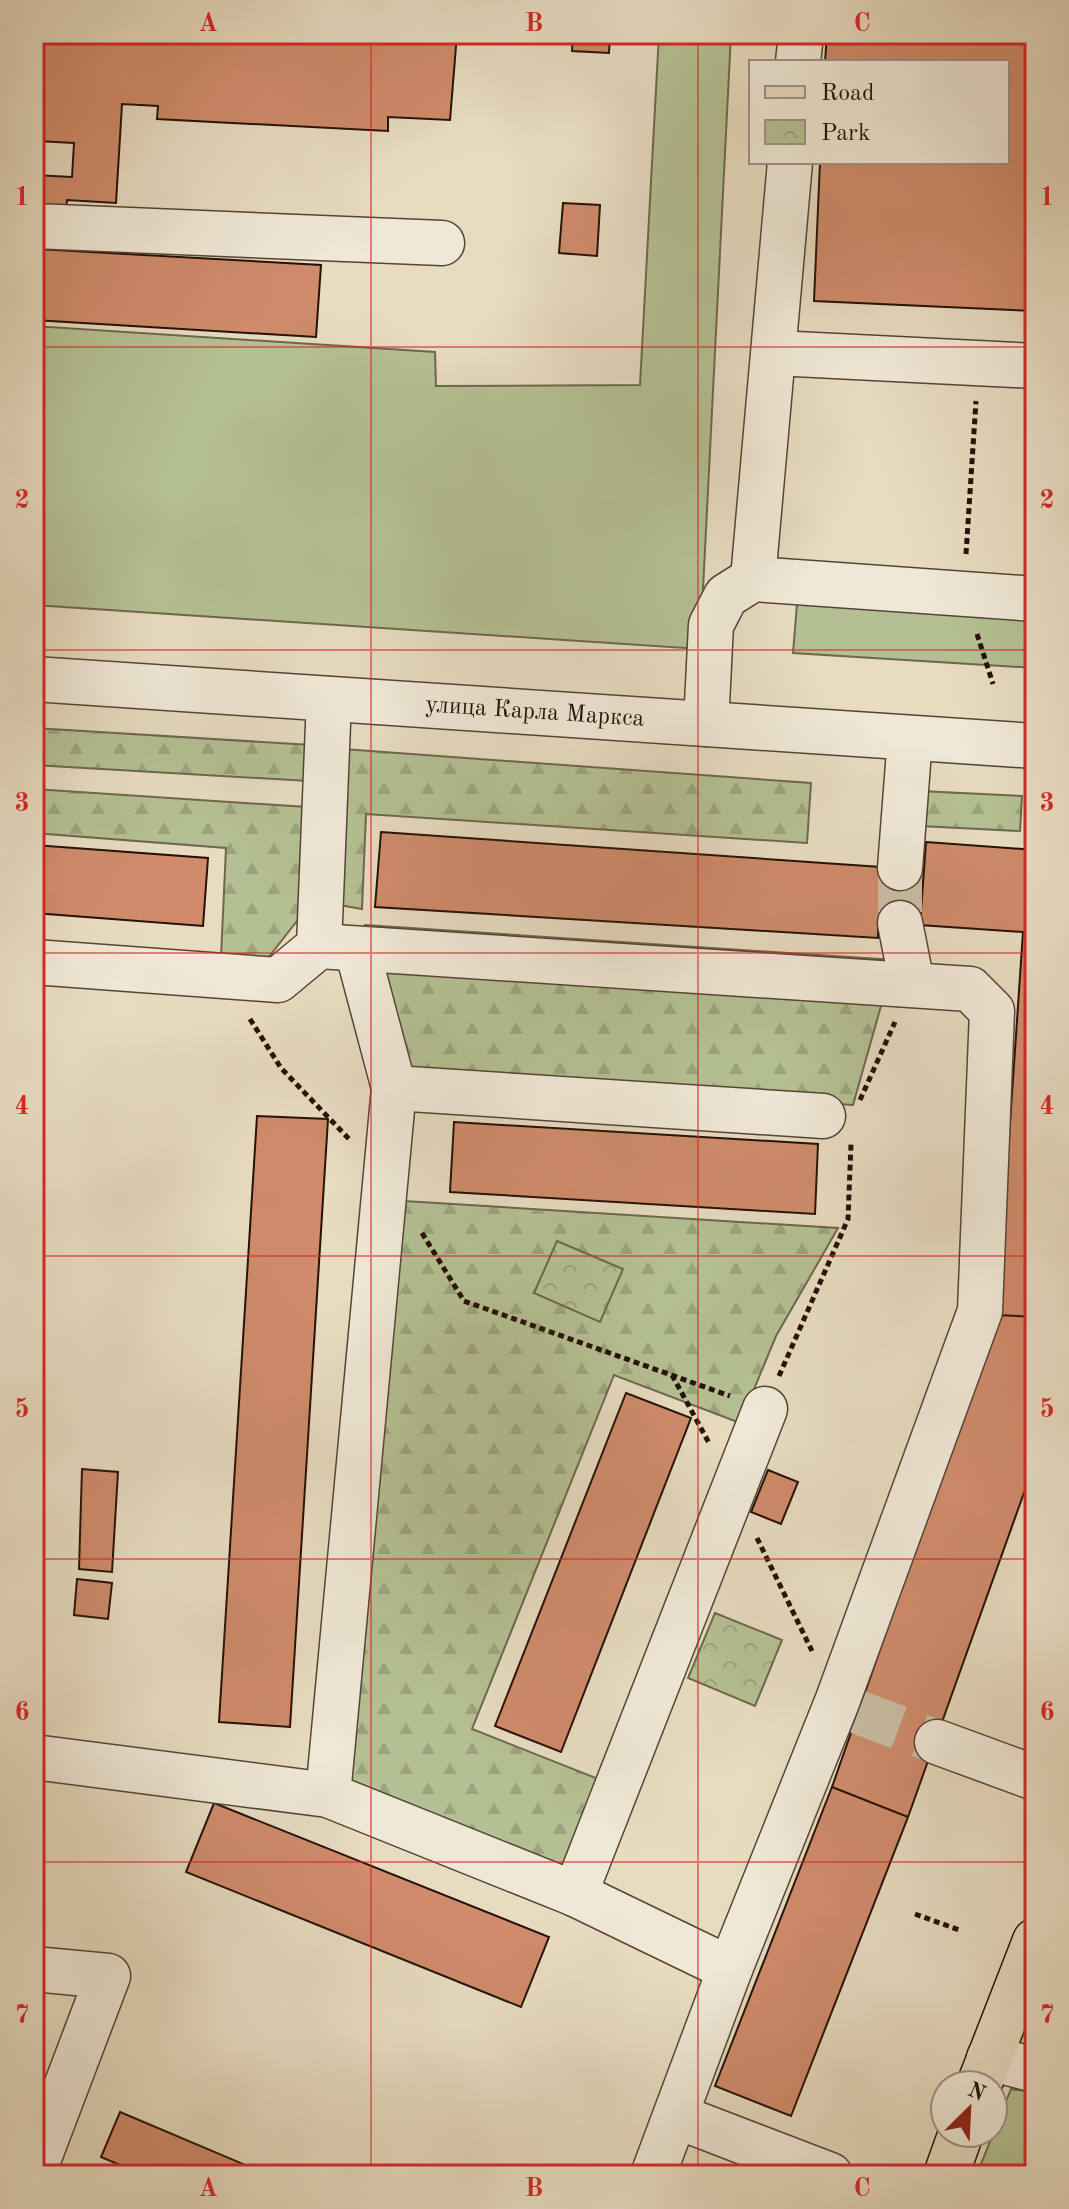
<svg xmlns="http://www.w3.org/2000/svg" width="1069" height="2209" viewBox="0 0 1069 2209" font-family="'Old Standard TT',serif">
	<style>
		.green { fill: #b4c093; stroke: #6d684e; stroke-width: 2 }
		.forest { fill: url(#forest-firs); stroke: #6d684e; stroke-width: 2 }
		.park { fill: url(#park-crowns); stroke: #6d684e; stroke-width: 2 }
		.building { fill: #cf8b6b; stroke: #261108; stroke-width: 2 }
		.lines { fill: none; stroke-linecap: round; stroke-linejoin: round }
		.minor-tunnel { stroke: #cabda4; stroke-width: 44; stroke-dasharray: 44 22; stroke-linecap: butt }
		.minor-casing { stroke: #564436; stroke-width: 47 }
		.major-casing { stroke: #261108; stroke-width: 47 }
		.path { stroke: #261108; stroke-width: 5; stroke-dasharray: 6 4; stroke-linecap: butt }
		.minor { stroke: #efe8d6; stroke-width: 44 }
		.major { stroke: #e7dbc0; stroke-width: 44 }
		.grid { fill: none; stroke: #d62828; stroke-width: 2; stroke-opacity: 0.55 }
		.labels { text-anchor: middle; dominant-baseline: central; stroke-width: 7; stroke-linejoin: round; paint-order: stroke }
		.street-label { font-size: 24px; fill: #261108; stroke: #efe8d6 }
		.neatline { fill: none; stroke: #d62828; stroke-width: 3 }
		.grid-label { font-size: 26px; text-anchor: middle; font-weight: bold; fill: #d62828 }
	</style>
	<defs>
		<pattern id="forest-firs" width="22" height="20" patternUnits="userSpaceOnUse" patternTransform="scale(2)"><rect width="22" height="20" fill="#b4c093"/><path d="M5 1l3.5 6h-7zM16 11l3.5 6h-7z" fill="#9ba47d"/></pattern>
		<pattern id="park-crowns" width="20" height="18" patternUnits="userSpaceOnUse" patternTransform="scale(2)"><rect width="20" height="18" fill="#b4c093"/><path d="M2 6a3 3 0 1 1 6 0M12 15a3 3 0 1 1 6 0" fill="none" stroke="#9ba47d"/></pattern>
	</defs>
	<rect width="100%" height="100%" fill="#e7dbc0"/>
	<filter id="stains"><feTurbulence type="fractalNoise" baseFrequency=".0025" numOctaves="4"/><feColorMatrix values="0 0 0 0 .2 0 0 0 0 .09 0 0 0 0 .02 0 0 0 .5 -.17"/></filter>
	<radialGradient id="worn" r=".72"><stop offset=".6" stop-color="#630" stop-opacity="0"/><stop offset="1" stop-color="#630" stop-opacity=".3"/></radialGradient>
	<path class="green" d="M659,34H731L700,649L34,605V326L435,352L436,386L640,385Z
		M798,592L1035,611V668L793,653Z
		M1011,2089L1035,2092V2175H982L979,2169Z"/>
	<path class="forest" d="M34,728L311,745L308,781L34,765Z
		M343,749L811,783L807,843L366,814L362,909L339,905Z
		M34,789L307,807L304,912L268,958L221,957L226,848L34,833Z
		M921,791L1022,796L1020,831L920,826Z
		M365,925L894,960L853,1105L400,1076Z
		M404,1201L838,1228L776,1336L740,1423L614,1375L472,1729L601,1780L566,1875L344,1785Z"/>
	<path class="park" d="M557,1241L623,1269L600,1322L534,1293Z
		M715,1613L782,1640L755,1706L688,1678Z"/>
	<path class="building" d="M43,34H457L450,120L388,117V131L157,119L158,106L122,104L116,203L67,200L66,211L34,209V175L72,177L74,143L37,141Z
		M573,34H610L609,53L572,51Z
		M827,34H1035V311L814,301L820,162H1007V62H825Z
		M563,203L600,205L597,256L559,253Z
		M37,249L321,265L316,337L34,320Z
		M381,832L924,870L920,925L878,922V938L375,907Z
		M926,842L1035,850V1317L997,1315L1023,932L920,925Z
		M34,845L208,858L203,926L34,913Z
		M257,1116L328,1119L290,1727L219,1722Z
		M454,1122L818,1144L815,1214L450,1192Z
		M997,1315L1035,1317V1462L908,1817L832,1787Z
		M626,1393L691,1418L561,1752L495,1726Z
		M82,1469L118,1472L112,1572L79,1569Z
		M768,1470L798,1482L781,1524L751,1512Z
		M77,1579L112,1583L108,1619L74,1615Z
		M34,1688L39,1689L35,1727H34Z
		M832,1787L908,1817L791,2116L715,2086Z
		M214,1803L549,1937L521,2007L186,1872Z
		M120,2112L269,2175H124L127,2168L101,2157Z
		M678,2165L704,2175H674Z"/>
	<g class="lines">
		<path class="minor-tunnel" d="M900,868V923
			M858,1712L937,1742"/>
		<g class="minor-casing">
			<g id="minor">
				<path d="M798,62L801,34"/>
				<path d="M34,226L442,243"/>
				<path d="M775,353L1035,366"/>
				<path d="M753,579L790,162"/>
				<path id="s1" d="M34,679L1035,746"/>
				<path d="M706,724L711,625L726,596L753,579L1035,599"/>
				<path d="M900,868L910,738"/>
				<path d="M900,923L912,984"/>
				<path d="M319,946L970,989L992,1011L980,1311L837,1702L730,1969L653,2175"/>
				<path d="M357,949L394,1088L328,1795L575,1894L730,1969"/>
				<path d="M34,962L278,980L319,946L329,699"/>
				<path d="M394,1088L823,1116"/>
				<path d="M937,1742L1035,1778"/>
				<path d="M34,1757L328,1795"/>
				<path d="M575,1894L765,1409"/>
				<path d="M34,1969L108,1976L34,2171"/>
				<path d="M989,2058L1035,2070"/>
				<path d="M676,2116L830,2175"/>
			</g>
		</g>
		<g class="major-casing">
			<path id="major" d="M979,2085L1035,1941
				M946,2175L961,2133"/>
		</g>
		<path class="path" d="M966,554L976,401
			M977,634L993,684
			M250,1019L281,1068L350,1140
			M860,1100L895,1022
			M422,1233L464,1301L730,1396
			M672,1375L709,1443
			M779,1376L848,1219L851,1144
			M757,1538L812,1651
			M915,1914L962,1931"/>
		<use href="#minor" class="minor"/>
		<use href="#major" class="major"/>
	</g>
	<path class="grid" d="M371,34V2175M698,34V2175M34,347H1035M34,650H1035M34,953H1035M34,1256H1035M34,1559H1035M34,1862H1035"/>
	<g class="labels">
		<g class="street-label">
			<text stroke="none"><textPath href="#s1" startOffset="502">улица Карла Маркса</textPath></text>
		</g>
	</g>
	<rect width="1069" height="2209" fill="none" stroke="#e7dbc0" stroke-width="88"/>
	<rect x="749" y="60" width="260" height="104" fill="#efe8d6" stroke="#9f9284" stroke-width="2"/>
	<rect x="765" y="86" width="40" height="12" fill="#e7dbc0" stroke="#9f9284" stroke-width="2"/>
	<text x="821" y="100" font-size="24" fill="#261108">Road</text>
	<rect x="765" y="120" width="40" height="24" fill="url(#park-crowns)" stroke="#9f9284" stroke-width="2"/>
	<text x="821" y="140" font-size="24" fill="#261108">Park</text>
	<g transform="translate(969 2109) rotate(24)"><circle r="38" fill="#efe8d6" stroke="#9f9284" stroke-width="2"/>
	<path d="M0-6L14 30L0 20L-14 30Z" fill="#8f2418"/>
	<text y="-12" font-size="22" font-weight="bold" text-anchor="middle" fill="#261108">N</text>
	</g>
	<rect x="44" y="44" width="981" height="2121" class="neatline"/>
	<g class="grid-label">
		<text x="208" y="31">A</text>
		<text x="534" y="31">B</text>
		<text x="862" y="31">C</text>
		<text x="22" y="205">1</text>
		<text x="1047" y="205">1</text>
		<text x="22" y="508">2</text>
		<text x="1047" y="508">2</text>
		<text x="22" y="811">3</text>
		<text x="1047" y="811">3</text>
		<text x="22" y="1114">4</text>
		<text x="1047" y="1114">4</text>
		<text x="22" y="1417">5</text>
		<text x="1047" y="1417">5</text>
		<text x="22" y="1720">6</text>
		<text x="1047" y="1720">6</text>
		<text x="22" y="2023">7</text>
		<text x="1047" y="2023">7</text>
		<text x="208" y="2196">A</text>
		<text x="534" y="2196">B</text>
		<text x="862" y="2196">C</text>
	</g>
	<rect width="100%" height="100%" filter="url(#stains)"/>
	<rect width="100%" height="100%" fill="url(#worn)"/>
</svg>
